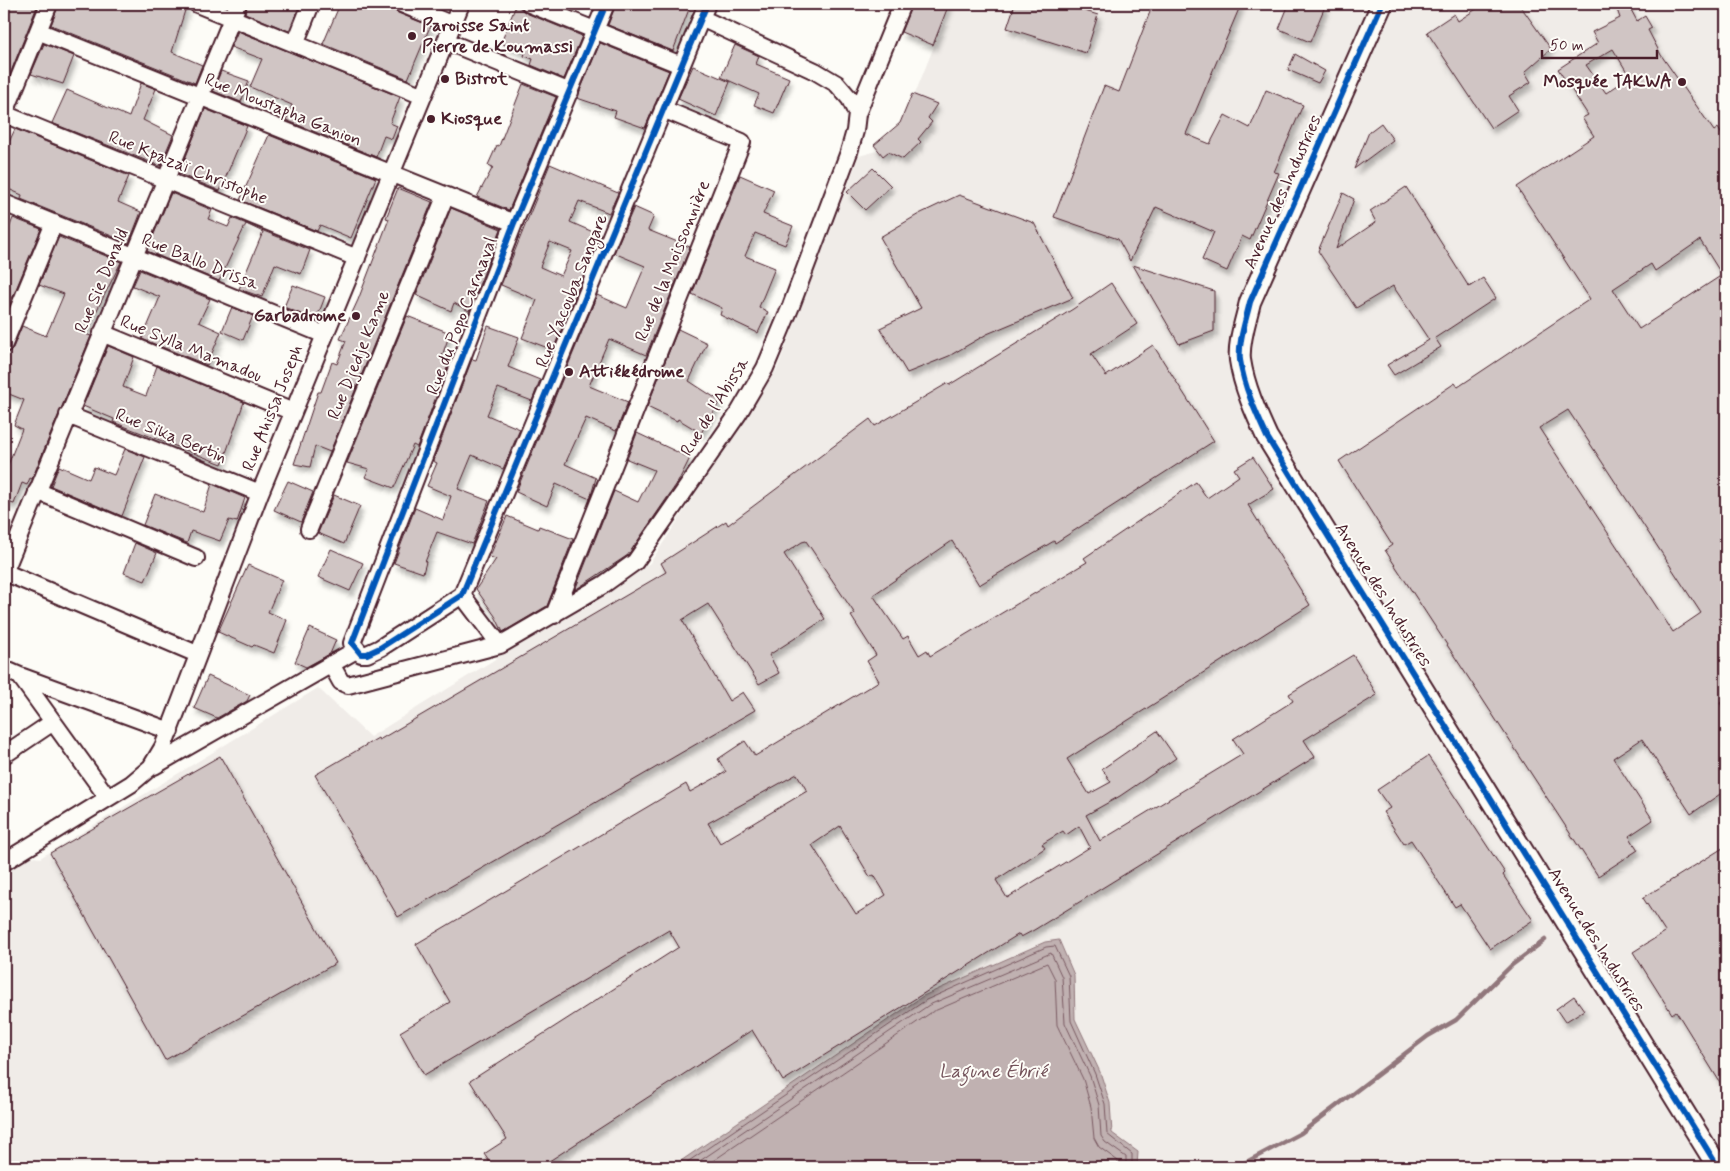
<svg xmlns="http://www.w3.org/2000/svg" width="1730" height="1171" viewBox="0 0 1730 1171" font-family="Mynerve,sans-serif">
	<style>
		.built { fill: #f0ece8 }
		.water { fill: #c0b1b1; stroke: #91777b }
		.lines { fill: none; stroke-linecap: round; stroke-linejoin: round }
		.shore { stroke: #795961; stroke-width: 1 }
		.stream { stroke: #91777b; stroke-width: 4.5 }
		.building { fill: #d0c5c4; stroke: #4a1f2b; fill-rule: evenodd; filter: url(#shadow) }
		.minor-casing { stroke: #4a1f2b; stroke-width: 20 }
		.tertiary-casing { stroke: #4a1f2b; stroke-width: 24 }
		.minor { stroke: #fdfcf7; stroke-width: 16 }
		.tertiary { stroke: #fdfcf7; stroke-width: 20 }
		.cycleway-casing { stroke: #fdfcf7; stroke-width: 9 }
		.cycleway { stroke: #0057b8; stroke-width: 6 }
		.poi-dot { fill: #4a1f2b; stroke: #fdfcf7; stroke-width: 2 }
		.labels { text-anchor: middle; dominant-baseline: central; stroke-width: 4; stroke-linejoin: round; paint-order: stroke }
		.poi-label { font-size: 18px; font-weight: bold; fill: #4a1f2b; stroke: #fdfcf7; text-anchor: start }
		.street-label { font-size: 18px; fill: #4a1f2b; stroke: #fdfcf7 }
		.water-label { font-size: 19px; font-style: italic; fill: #73525a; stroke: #fdfcf7 }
	</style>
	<defs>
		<filter id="shadow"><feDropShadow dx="3" dy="5.5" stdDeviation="2.5" flood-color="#0004"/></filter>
	</defs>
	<rect width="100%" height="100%" fill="#fdfcf7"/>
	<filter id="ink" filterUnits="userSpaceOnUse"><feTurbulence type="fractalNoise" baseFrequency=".02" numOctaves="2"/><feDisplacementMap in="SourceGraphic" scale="10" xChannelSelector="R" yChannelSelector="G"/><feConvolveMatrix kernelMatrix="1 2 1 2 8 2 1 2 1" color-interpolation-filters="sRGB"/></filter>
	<g filter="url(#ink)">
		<path class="built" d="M951,4H1726V1167H1137L1138,1152L1112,1133L1110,1103L1100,1072L1075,1019L1074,975L1059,940L1045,942L1009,959L672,1167H4V868L25,856L40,858L318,688L370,737L650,563L777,369L859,156L894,146Z"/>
		<path class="water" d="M1059,940L1074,975L1075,1019L1100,1072L1110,1103L1112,1133L1138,1152L1137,1167H672L923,996L1045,942Z"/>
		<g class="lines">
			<path class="shore" d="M680,1167L926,1000L1046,947L1055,946L1069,976L1071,1021L1095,1074L1105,1104L1107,1134L1132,1154V1167
				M691,1167L929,1005L1051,953L1062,977L1065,1023L1090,1076L1099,1105L1101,1136L1105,1142L1126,1157V1167
				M704,1167L932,1012L1047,963L1055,979L1057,1025L1083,1079L1091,1107L1094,1138L1099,1147L1118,1161V1167"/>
			<path class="stream" d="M1237,1167L1301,1133L1428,1036L1456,1020L1512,965L1545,940"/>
		</g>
		<path class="building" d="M4,4H38L4,89Z
			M59,4H187L172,52L202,65L195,83L51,25Z
			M248,4H300L289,31L245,13Z
			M340,4H392L394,10L398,13L433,27L429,29L408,79L323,44Z
			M616,4H637L652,9L655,4H691L673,51L608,25Z
			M912,4H949L933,45L901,32Z
			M1015,4H1063L1098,15L1086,53L1007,28Z
			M1153,4H1241L1186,134L1210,144L1225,115L1250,128L1266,90L1303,105L1274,172L1279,173L1250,240L1242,236L1227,271L1202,260L1214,232L1156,207L1130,261L1118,239L1054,217L1104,86L1119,92Z
			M1289,4H1326L1310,42L1279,29Z
			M1484,4H1519L1551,49L1525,72L1531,82L1509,96L1518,110L1491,128L1427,32L1454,14L1458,21Z
			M1615,4H1628L1637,21L1645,16L1652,28L1648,30L1661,55L1714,131L1718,128L1726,141V699L1720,703L1726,713V790L1691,814L1642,739L1613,758L1653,820L1629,836L1638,850L1598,876L1385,550L1392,545L1339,461L1455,383L1458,387L1590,299L1517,187L1594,136L1582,118L1588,115L1558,69L1598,43L1592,32L1620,18ZM1613,49L1630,77L1606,93L1586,65ZM1700,240L1722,275L1639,329L1613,289L1651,264L1655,271ZM1568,410L1701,613L1673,632L1539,428Z
			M516,5L526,13L582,36L564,79L531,65L533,59L524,56L525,53L501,43Z
			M238,31L400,97L390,123L397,126L392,139L384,136L376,157L286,120L292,105L250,87L262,59L231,47Z
			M600,43L669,71L645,128L614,117L616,111L577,98Z
			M44,44L74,56L63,84L31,74Z
			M735,45L759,56L756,64L789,78L774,113L754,105L759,94L721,77Z
			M1295,54L1325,71L1318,83L1288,70Z
			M693,66L730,82L716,116L678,99Z
			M221,71L249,81L241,102L213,91Z
			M141,83L156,89L143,120L173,135L160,166L52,123L67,90L129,117Z
			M523,84L556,97L509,210L477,197L493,167L488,165L497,145L499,146Z
			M912,94L937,104L928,118L932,122L918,139L921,142L903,159L888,152L883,156L874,145L900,123Z
			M205,109L247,126L220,191L179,174Z
			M1381,123L1393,140L1354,169L1369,132Z
			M15,129L129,176L118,202L141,212L129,243L21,199L22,195L4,187V153Z
			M269,135L376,178L351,238L320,225L317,231L240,200Z
			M550,164L618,193L609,213L579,201L570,222L600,235L553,350L522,338L537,300L501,285ZM550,242L572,251L561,276L540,267Z
			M873,168L891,186L865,210L847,192Z
			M740,175L774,190L763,214L793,226L785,245L755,233L745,256L775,268L759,307L768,312L758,333L720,315L722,308L692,294Z
			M1406,187L1469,287L1483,278L1496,298L1435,338L1441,347L1394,375L1387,365L1429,340L1393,286L1356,308L1318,251L1343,193L1354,199L1336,249L1376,222L1370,211Z
			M398,188L432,202L330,452L315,446L310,467L294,464L318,392H321L332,362L337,364L346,341L340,339L358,300L389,219L386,218Z
			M171,193L212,210L208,219L228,227L232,218L310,250L301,274L275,264L262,297L239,289L263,232L246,224L219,281L147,251Z
			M959,195L1034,223L1073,298L987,334L949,356L907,373L880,328L921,308L880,237L919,214Z
			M634,207L654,216L648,230L690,247L646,355L609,339L589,386L628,402L616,431L586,418L565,464L596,478L590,499L556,484L547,506L516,492L597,295L627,308L645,266L614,253Z
			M451,208L501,229L469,311L454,303L451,311L416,295Z
			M13,218L41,229L4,318V242Z
			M59,237L121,262L85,334L91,336L32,479L30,478L27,485L22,483L14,504L4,501V475L22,429L14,425L24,400L4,392V354L13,348L22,326L46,336L64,294L39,285Z
			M1133,265L1214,291V331L1179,344Z
			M140,270L210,299L199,322L221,332L207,365L142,339L160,297L133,286Z
			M1111,283L1137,324L1091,354L1106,376L1153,345L1214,441L1055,543L1054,541L979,585L952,541L873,595L903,639L908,636L919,655L927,650L930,656L1087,562L1084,558L1196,482L1207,498L1239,476L1234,469L1253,457L1274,489L1248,505L1310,605L1067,759L1089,794L1111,782L1102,769L1157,731L1176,758L1120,796L1086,815L1100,841L1243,754L1233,739L1293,701L1289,694L1353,655L1377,695L1304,740L1315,757L1034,930L1021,937L1019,934L783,1081L752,1030L540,1167H493L484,1154L507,1139L470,1081L679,947L669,930L424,1075L400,1032L450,1002L416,944L686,784L690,792L726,772L718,759L745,741L755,756L879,681L867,661L876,655L851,616L855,614L806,541L802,542L784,554L825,619L769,655L779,673L759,684L708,604L682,620L729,701L743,692L755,710L398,917L315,775L378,738L379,740L666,572L661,563L726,521L728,525L870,419L875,426L948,383L949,385L1073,309ZM797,774L807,791L720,843L708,823ZM840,826L870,877L874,875L886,895L856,914L812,845ZM1079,826L1090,847L1007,898L996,880L1045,848L1042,844L1063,831L1066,835Z
			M293,285L325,297L316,320L284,307Z
			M232,307L253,316L243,340L222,331Z
			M407,316L450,333L442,356L450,360L417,447L413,445L394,488L365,477L369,469L347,463Z
			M488,326L519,337L508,367L540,380L532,401L498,388L487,415L520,429L503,469L472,455L458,489L489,501L472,544L437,532L425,562H426L423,573L394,563L415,508L443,520L451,496L427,486L437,463L433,461L472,359L476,360Z
			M678,329L707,343L689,381L720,401L701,433L678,419L677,421L647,407Z
			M108,346L134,357L123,387L146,396L157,366L244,402L222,464L113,422L114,419L83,406Z
			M637,433L690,458L678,482L628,555L575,590L614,491L638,502L654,470L627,459Z
			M125,449L145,457L122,516L51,486L59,466L89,479L94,467L114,475Z
			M288,481L313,492L301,522L274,510Z
			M212,484L245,498L237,522L229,520L220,541L191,531L187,543L143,525L155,494L203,512Z
			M334,495L360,506L344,544L318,533Z
			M507,516L538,529L539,526L573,539L547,606L503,632L495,616L476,589L496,559L490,557L492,551Z
			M135,543L157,553L145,581L124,573Z
			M331,549L363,563L350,591L318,577Z
			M248,565L282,580L268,612L287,620L274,653L254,645L252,647L218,632Z
			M310,628L336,640L330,654L306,667L295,662Z
			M208,676L250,695L247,701L217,718L194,708Z
			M220,756L336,963L165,1060L50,853Z
			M1428,756L1505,873L1503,875L1533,920L1490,949L1460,904L1455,907L1411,840L1404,844L1383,812L1390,808L1377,790Z
			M1726,846V1092L1676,1011L1672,1014L1633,952L1665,932L1643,898Z
			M1574,996L1584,1010L1565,1022L1556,1009Z"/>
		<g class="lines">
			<g class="minor-casing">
				<path id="minor" d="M197,4L423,96
					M402,4L453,25
					M530,4L681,65
					M606,4L514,223L352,643L361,654H367L380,648L462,595L707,4
					M38,31L514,223
					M446,41L570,92
					M295,44L311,4
					M4,114L357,258
					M857,114L902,4
					M4,115L49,4
					M4,203L325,335
					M102,333L293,412
					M4,344L54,223
					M68,415L260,493
					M37,491L196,558
					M309,529L445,197
					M4,572L197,654
					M4,573L238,4
					M462,595L500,645
					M554,615L742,142L663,109
					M331,664L341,682L348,685L500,645L603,585L635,562L738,414L765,368L791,306L849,152L855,131L857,114L850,99L837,84L815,71L701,18
					M4,669L20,676L108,798
					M20,676L170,731
					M4,755L53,722
					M154,766L356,650
					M4,862L131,784L151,767L163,747L260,493L461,4"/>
			</g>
			<g class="tertiary-casing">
				<path id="tertiary" d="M1382,4L1250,302C1246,320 1238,342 1240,360C1244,387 1256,413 1267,437L1718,1167"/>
			</g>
			<use href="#minor" class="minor"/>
			<use href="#tertiary" class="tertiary"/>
			<g class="cycleway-casing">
				<path id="cycleway" d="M606,4L514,223L352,643L361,654H367L380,648L462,595L707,4
					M1382,4L1250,302C1246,320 1238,342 1240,360C1244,387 1256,413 1267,437L1718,1167"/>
			</g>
			<use href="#cycleway" class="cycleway"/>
		</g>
	</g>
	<g class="poi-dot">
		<circle cx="412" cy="36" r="5"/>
		<circle cx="445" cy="79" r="5"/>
		<circle cx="1682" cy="82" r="5"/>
		<circle cx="431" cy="119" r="5"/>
		<circle cx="356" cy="316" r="5"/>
		<circle cx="569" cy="372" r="5"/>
	</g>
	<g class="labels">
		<g class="poi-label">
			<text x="422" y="26">Paroisse Saint<tspan x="422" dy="21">Pierre de Koumassi</tspan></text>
			<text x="455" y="79">Bistrot</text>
			<text x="1672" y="82" text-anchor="end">Mosquée TAKWA</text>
			<text x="441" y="119">Kiosque</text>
			<text x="346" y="316" text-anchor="end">Garbadrome</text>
			<text x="579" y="372">Attiékédrome</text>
		</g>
		<g class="street-label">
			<text transform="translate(283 110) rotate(22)">Rue Moustapha Ganion</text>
			<text transform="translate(188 168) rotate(22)">Rue Kpazaï Christophe</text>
			<text transform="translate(1283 192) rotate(-66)">Avenue des Industries</text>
			<text transform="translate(673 261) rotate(-68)">Rue de la Moissonnière</text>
			<text transform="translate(200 262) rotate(22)">Rue Ballo Drissa</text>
			<text transform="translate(102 281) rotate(-67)">Rue Sie Donald</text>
			<text transform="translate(572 291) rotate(-68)">Rue Yacouba Sangare</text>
			<text transform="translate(462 316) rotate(-69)">Rue du Popo Carnaval</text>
			<text transform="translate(191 349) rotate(22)">Rue Sylla Mamadou</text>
			<text transform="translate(359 355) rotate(-68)">Rue Djedje Kame</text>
			<text transform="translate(715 407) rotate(-58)">Rue de l'Abissa</text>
			<text transform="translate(273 408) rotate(-68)">Rue Ahissa Joseph</text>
			<text transform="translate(171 436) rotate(22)">Rue Sika Bertin</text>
			<text transform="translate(1383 595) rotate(58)">Avenue des Industries</text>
			<text transform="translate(1596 940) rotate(58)">Avenue des Industries</text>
		</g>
		<g class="water-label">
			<text x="993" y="1071">Lagune Ébrié</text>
		</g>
	</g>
	<rect width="1730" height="1171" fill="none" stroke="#fdfcf7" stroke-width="20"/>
	<rect x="10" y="10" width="1710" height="1151" fill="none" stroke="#4a1f2b" stroke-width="2" filter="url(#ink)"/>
	<path d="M1542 50v8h115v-8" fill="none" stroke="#4a1f2b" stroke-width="2.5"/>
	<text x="1550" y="50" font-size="15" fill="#4a1f2b" stroke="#fdfcf7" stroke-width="4" paint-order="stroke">50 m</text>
</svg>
